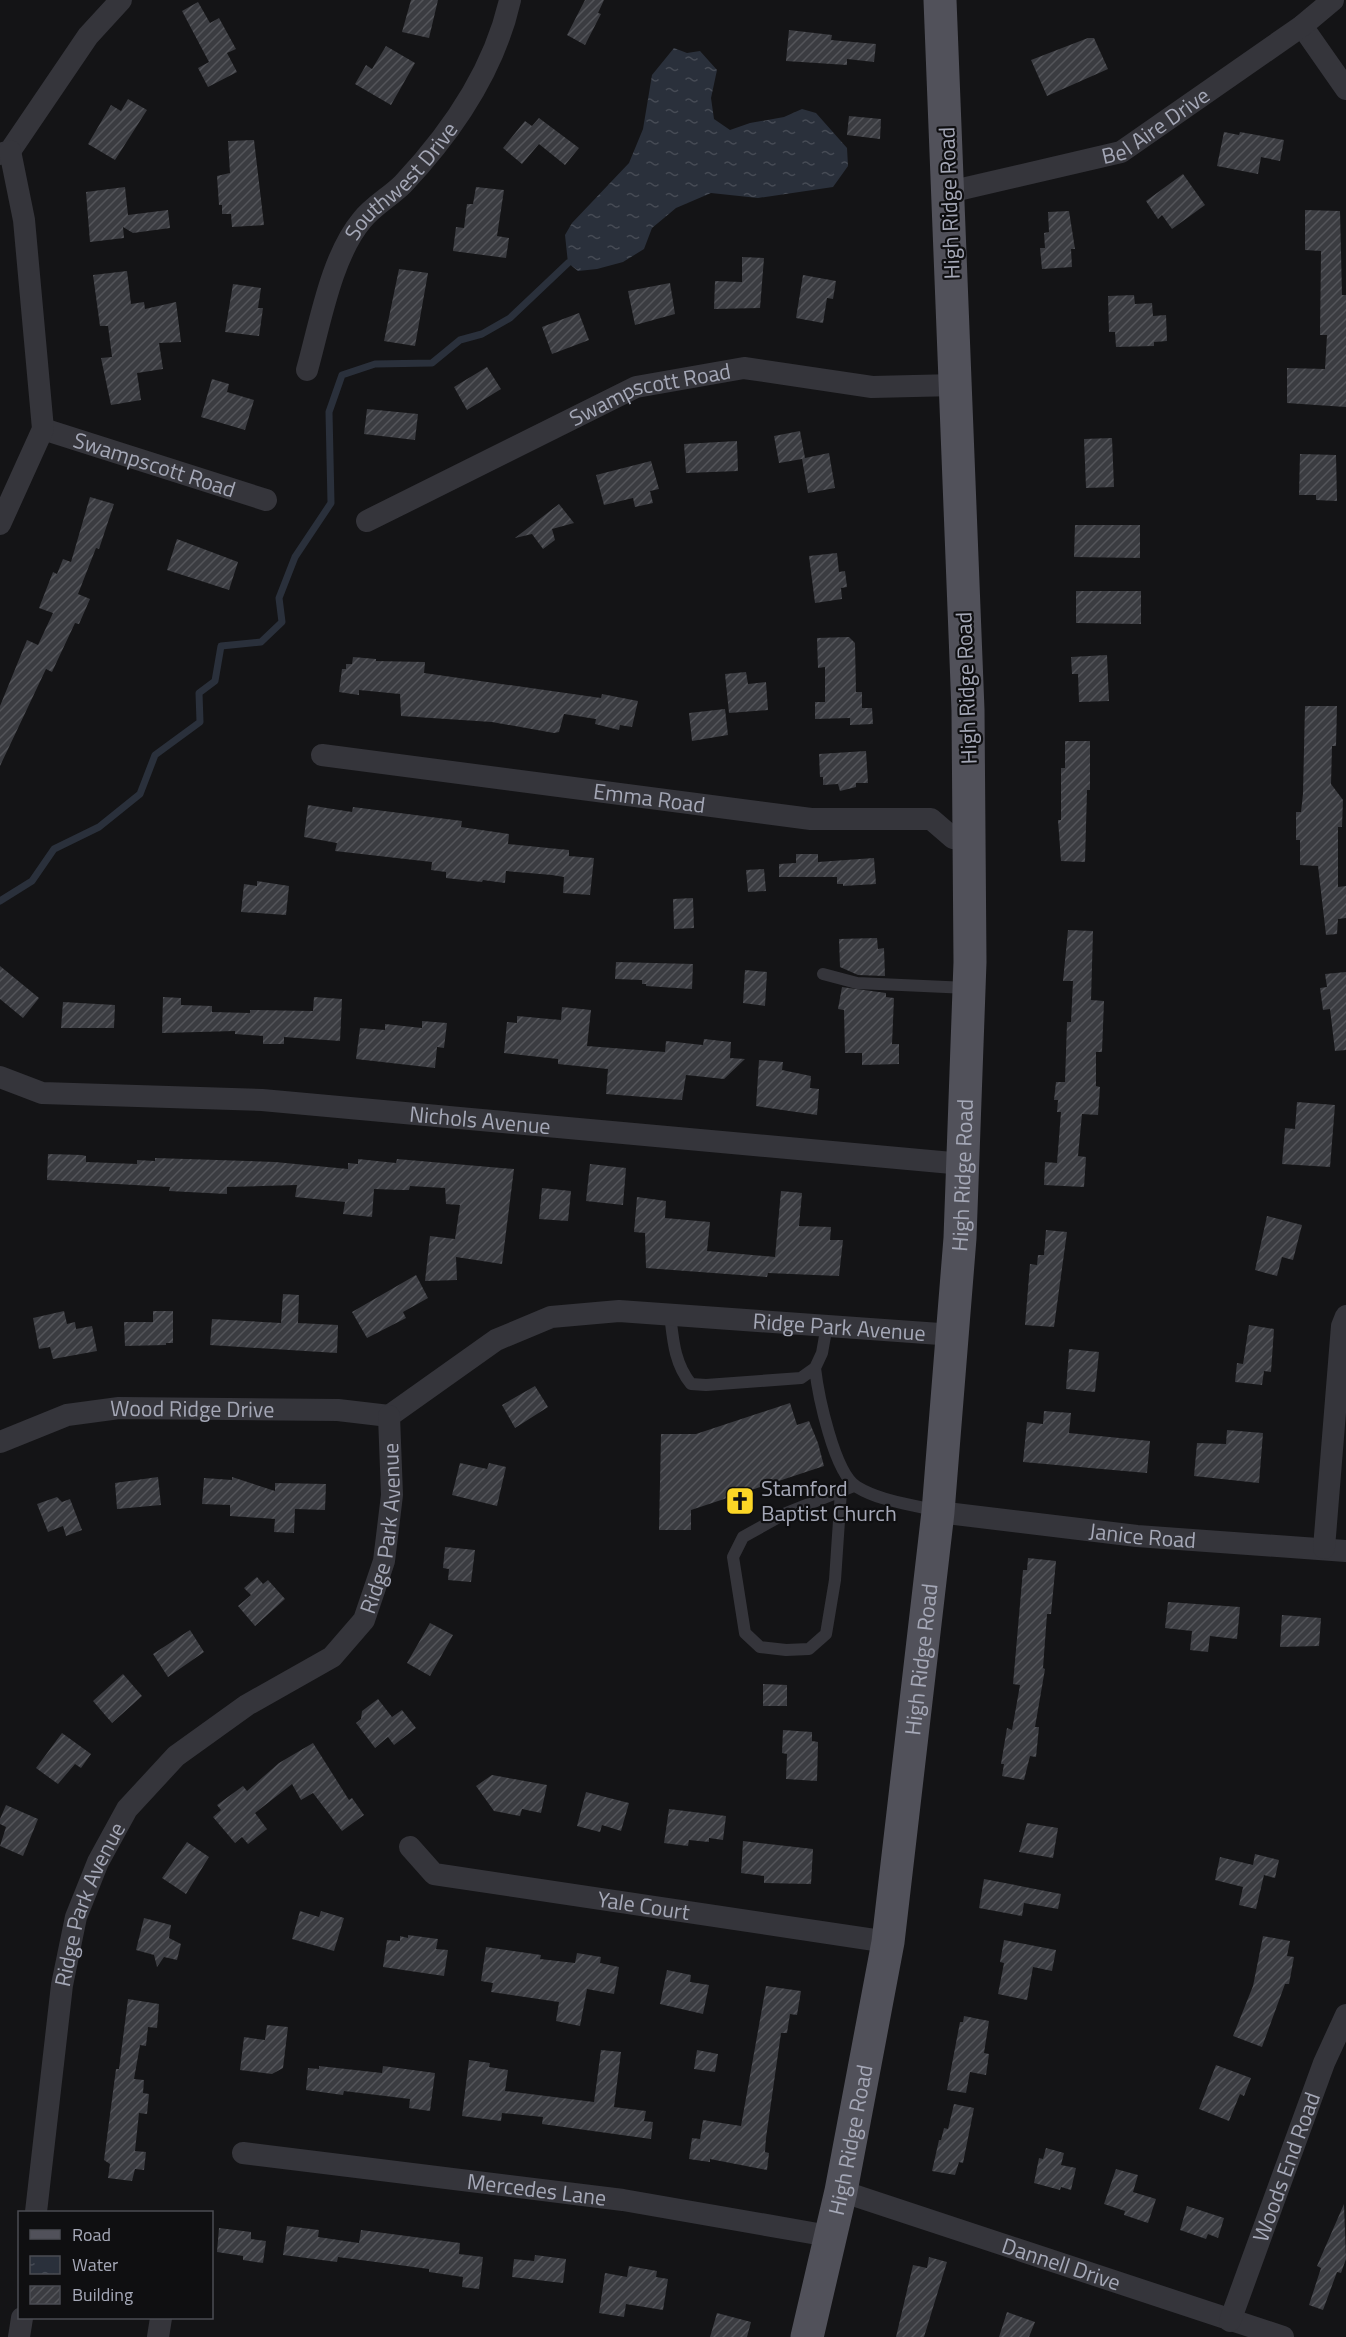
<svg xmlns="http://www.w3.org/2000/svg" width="1346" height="2337" viewBox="0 0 1346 2337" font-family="'Titillium Web',sans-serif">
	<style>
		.water { fill: url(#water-ripples) }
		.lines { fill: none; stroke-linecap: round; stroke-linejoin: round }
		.stream { stroke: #2a303b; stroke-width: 7 }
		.building { fill: url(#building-hatch) }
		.service { stroke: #35353b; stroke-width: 12 }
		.minor { stroke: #35353b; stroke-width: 22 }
		.primary { stroke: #51515a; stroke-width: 33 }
		.labels { text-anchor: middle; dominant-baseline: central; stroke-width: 4.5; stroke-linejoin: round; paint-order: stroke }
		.street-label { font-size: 22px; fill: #a5a8b7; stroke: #0f0f11 }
		.poi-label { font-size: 22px; fill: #a5a8b7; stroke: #0f0f11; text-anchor: start }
	</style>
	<defs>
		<pattern id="water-ripples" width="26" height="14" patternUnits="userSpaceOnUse" patternTransform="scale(1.5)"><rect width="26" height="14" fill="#2a303b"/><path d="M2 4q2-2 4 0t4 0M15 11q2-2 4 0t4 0" fill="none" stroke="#464b55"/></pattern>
		<pattern id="building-hatch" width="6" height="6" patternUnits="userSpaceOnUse" patternTransform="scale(1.5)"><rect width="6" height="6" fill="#3b3c41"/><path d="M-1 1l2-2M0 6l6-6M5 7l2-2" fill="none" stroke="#54555a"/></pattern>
	</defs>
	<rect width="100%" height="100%" fill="#141416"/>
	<path class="water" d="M674,48L687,53L700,51L717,70L711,98L714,119L730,130L750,123L784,117L802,109L816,113L847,148L848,166L833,187L758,198L711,193L676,208L652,228L644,249L623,262L597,269L578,271L568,263L565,235L572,223L629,163L643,129L652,75Z"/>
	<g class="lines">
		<path class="stream" d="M0,901L32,881L54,849L99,827L140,794L155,755L200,722L199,693L215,681L221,646L261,642L282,622L279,598L295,557L331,503L329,412L342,375L375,364L432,363L460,340L482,334L510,318L568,263"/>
	</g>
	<path class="building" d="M411,0H438L429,38L402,32Z
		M585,0H604L598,13L601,14L585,45L567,35Z
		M198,2L210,23L219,18L236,49L227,53L237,72L208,87L198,68L209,62L182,11Z
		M789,30L832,35L831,40L876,44L874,62L847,59V65L786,61Z
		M1088,38H1094L1108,69L1047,96L1031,60Z
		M386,46L415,63L391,105L355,84L366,65L372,69Z
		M128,99L147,110L115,160L88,144L111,105L121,111Z
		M849,116L881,119L880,139L847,135Z
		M539,118L579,148L565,165L539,144L522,164L503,148L525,121L532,126Z
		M1224,132L1239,135L1240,132L1284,140L1280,161L1261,157L1258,174L1217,166Z
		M254,140L264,225L232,227L231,214H222V205H219L217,176L230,173L228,141Z
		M1183,174L1205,205L1172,229L1162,215L1158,219L1146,201Z
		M125,187L128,215L168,210L170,228L133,233L123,227L124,238L90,242L86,192Z
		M476,187L504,190L497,236L509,238L506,258L453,251L456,227L464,228L467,204H473Z
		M1305,210L1340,211L1342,295H1346V407L1287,403V368L1325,369L1327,335H1320L1321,251L1305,250Z
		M1069,211L1075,249H1071L1072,267L1042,269L1040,248H1045L1044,233L1049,232L1048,212Z
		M742,257L764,258L760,308L714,309L715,281L742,282Z
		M399,269L428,273L415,346L384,341Z
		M127,271L131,304L144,302L145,309L176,302L181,342L159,343L163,369L137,373L141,400L111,405L101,358L112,357L108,326H100L93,275Z
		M803,275L836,281L833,299L827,298L823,323L796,318Z
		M670,283L675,314L635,325L628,291Z
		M233,284L261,288L258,308H263L259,336L225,332Z
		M1134,295L1135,304L1152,303L1153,316L1166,315L1167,341L1154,342V346L1116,347L1115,332H1109L1108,296Z
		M579,313L589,340L552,354L542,327Z
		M487,367L501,389L467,410L454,387Z
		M212,379L229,384L227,392L254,400L245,430L201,417Z
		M367,409L418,414L415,440L364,434Z
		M800,431L805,458L829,453L835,488L808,493L802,459L779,463L774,436Z
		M1112,438L1114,487L1086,488L1084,439Z
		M737,441L738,471L686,473L684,444Z
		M1300,454L1336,455L1337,501L1316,500V495H1299Z
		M651,461L659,489L650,491L653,503L635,507L633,498L604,505L596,475Z
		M90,497L114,504L99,549L96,548L78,594L90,599L79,624L75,623L52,672L46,669L0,766V706L27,640L38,645L53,613L39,608L53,572L57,574L63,559L71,562Z
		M559,504L574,523L552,529L555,540L543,549L532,534L515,538Z
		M1075,525H1140V558L1074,557Z
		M177,539L238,562L229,590L167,570Z
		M837,553L839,572L845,571L847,587L841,588L842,599L815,603L809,556Z
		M1076,591H1141V624L1076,623Z
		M849,637L855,643L856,692H862V708H872L873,724L850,725V718L815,719V702H825V667L818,668L817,638Z
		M1107,655L1109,701L1079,702L1078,674H1072L1071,657Z
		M353,657L376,659V661L425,662L424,673L601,698L602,694L638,701L632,727L620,725L619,730L595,724L596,719L564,714L559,732L554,733L492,722L401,716L400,694L359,690V695L339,692L342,669H346V664H352Z
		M746,672L748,684L766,682L768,710L729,713L725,674Z
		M1305,706H1337L1336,746H1332L1331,784L1343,800L1342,827H1338V887L1346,886V918L1338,919L1337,934L1326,935L1318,866L1300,865V840H1296V812H1301L1303,794Z
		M725,709L728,735L692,741L689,713Z
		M1065,741H1090V790H1087L1085,862L1061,861L1058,820H1061V768H1065Z
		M866,751L868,783H856V787L840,791L838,784L823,785V777H820L819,754Z
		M308,805L352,812L353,807L462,821L461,827L509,834L508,844L569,850V856L594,858L590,895L563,893L564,877L552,875L506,871L505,883L483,880L482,882L446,878V872L431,870L432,862L335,851L337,843L304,837Z
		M796,854H818V862L874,858L876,884L843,886V884H837V877H779V864L796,863Z
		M764,869L766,891L748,892L746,870Z
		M257,881L289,886L286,915L241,912L244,884L257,886Z
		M693,898L694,928L674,929L673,899Z
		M1068,930L1093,931L1091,1000L1104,1001L1102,1052H1096V1086L1100,1087L1098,1115L1082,1114L1078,1156L1086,1157L1084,1187L1044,1185L1045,1162L1057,1163L1061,1112H1057L1058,1100H1054L1056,1082H1065L1067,1022H1071L1073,981H1063Z
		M877,938L878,949L884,948L885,976L858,975L840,967L839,939Z
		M616,962L693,964L692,989L646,986V984H642V980L615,979Z
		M0,966L39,998L23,1018L0,999Z
		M745,970L767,972L765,1006L743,1003Z
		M1346,972V1050L1335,1051L1330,1009L1323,1010L1320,988L1327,987L1325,974Z
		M842,987L886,993V997L894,998L892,1044H899V1064L862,1065V1053H845L844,1010L838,1009Z
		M163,997L181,998V1005L212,1006V1012L250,1013V1010L313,1011L314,997L342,999L340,1041L284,1037V1044H263V1036L235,1034V1031L162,1033Z
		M63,1002L115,1005L114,1028H61Z
		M562,1007L591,1010L587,1046L665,1052L666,1041L703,1045L704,1039L731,1042L730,1058L745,1059L724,1079L686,1075L682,1100L606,1094L608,1069L558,1064V1059L504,1053L507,1022L517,1023V1016L561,1020Z
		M422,1021L447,1023L444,1048L437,1047L435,1068L356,1059L360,1028L385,1030V1024L422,1028Z
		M759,1060L783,1062L782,1070L811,1076L810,1088L819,1089L817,1115L756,1106Z
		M1297,1102L1335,1105L1330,1167L1282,1164L1285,1128L1295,1129Z
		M48,1154L82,1155L86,1156V1162L137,1164V1160L155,1161V1158L275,1162L348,1169V1163L358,1164V1159L396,1163L397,1159L514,1169L502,1264L456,1257L457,1280L425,1281L430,1236L455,1239L460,1205L446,1204L445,1188L410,1186L409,1190H402L374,1189L372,1217L343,1214L345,1202L295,1197L297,1185L227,1187V1194L169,1191L170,1187L47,1180Z
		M590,1164L626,1168L623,1205L586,1201Z
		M542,1188L571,1191L568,1221L539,1219Z
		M781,1191L802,1193L799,1226L831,1227L830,1240H843L839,1276L768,1273L767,1277L646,1268L645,1233L634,1232L637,1197L666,1201L665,1218L710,1222L707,1251L775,1257Z
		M1267,1216L1302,1225L1293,1260L1282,1257L1277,1276L1255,1270Z
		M1046,1230L1067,1232L1054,1327L1025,1325L1030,1264L1037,1265L1038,1255H1044Z
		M416,1275L428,1298L403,1312L406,1318L367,1338L352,1312Z
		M283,1294L299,1295L298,1323L338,1325L337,1353L210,1345L212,1319L281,1323Z
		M64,1311L67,1324L75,1322L76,1329L92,1326L97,1351L53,1359L50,1347L39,1349L33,1318Z
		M153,1311H173V1343H166V1345L125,1346L124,1322H153Z
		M1249,1325L1274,1329L1271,1372L1264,1371L1262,1385L1235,1382L1237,1363L1243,1364Z
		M1069,1349L1099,1352L1095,1392L1066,1389Z
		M535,1386L548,1407L515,1428L502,1405Z
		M790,1403L797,1425L809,1421L818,1443L824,1466L691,1510V1530H659L661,1434H696Z
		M1044,1411L1071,1413L1069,1433L1150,1441L1147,1473L1023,1462L1027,1422L1043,1424Z
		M1227,1430L1263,1433L1259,1483L1194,1476L1197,1443L1226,1444Z
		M460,1463L487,1469L489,1463L506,1467L497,1506L452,1495Z
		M158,1477L161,1505L117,1509L115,1483Z
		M232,1477L275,1491V1483L326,1484L325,1510L295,1509L294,1533L274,1532L275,1519L230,1516V1505L202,1504L204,1478L232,1480Z
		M57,1497L62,1502L70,1499L82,1530L66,1536L63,1526L48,1532L37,1504Z
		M445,1547L475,1550L471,1582L448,1580L449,1569L443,1568Z
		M1028,1558L1056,1561L1051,1614H1047L1043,1668L1045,1669L1035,1727H1039L1036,1757L1030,1756L1024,1780L1002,1776L1004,1764H1001L1007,1728L1012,1730L1020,1685L1013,1684L1023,1570H1027Z
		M257,1577L263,1584L268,1580L285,1599L255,1626L238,1606L251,1595L244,1588Z
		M1168,1602L1240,1607L1237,1639L1210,1636L1208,1652L1190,1650L1192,1631L1165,1628Z
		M1282,1615L1321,1618L1319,1646L1280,1647Z
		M430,1623L453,1635L430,1676L407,1663Z
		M190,1630L204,1652L168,1677L153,1654Z
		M123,1674L142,1696L112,1723L93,1701Z
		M763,1684L787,1685V1706H763Z
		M378,1699L392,1717L402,1710L416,1728L394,1745L388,1737L375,1748L356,1723L361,1719L362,1711Z
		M783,1730L812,1732V1741L818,1742L817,1781L786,1779L787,1754L782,1753Z
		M62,1733L91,1754L81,1768L75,1764L58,1784L36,1768Z
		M313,1743L349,1800L352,1798L364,1815L342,1831L313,1793L301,1800L292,1784L255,1813L267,1829L248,1844L242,1837L235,1843L213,1817L221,1810L217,1805L243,1786L247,1791L279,1763Z
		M492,1775L547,1785L541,1813L522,1809L520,1816L494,1811L476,1786Z
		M586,1792L629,1803L621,1831L602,1825L600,1832L577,1826Z
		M6,1805L38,1819L23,1856L0,1846L6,1827L0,1824V1819Z
		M669,1809L726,1816L723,1840L709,1838V1842L689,1840L688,1846L664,1843Z
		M1027,1823L1058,1828L1053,1858L1019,1852Z
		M743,1841L813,1849L811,1884L764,1883V1876L741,1873Z
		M187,1842L209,1857L186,1894L162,1878Z
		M1255,1854L1279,1860L1275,1878L1264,1875L1256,1909L1239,1905L1243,1887L1215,1880L1220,1857L1253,1865Z
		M984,1879L1061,1894L1058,1909L1024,1903L1022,1916L979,1908Z
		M300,1911L319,1917L321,1911L344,1918L334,1951L292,1939Z
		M144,1918L171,1925L169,1938L181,1944L177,1960L164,1957L157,1967L154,1955L136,1950Z
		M408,1935L438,1939L436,1949L448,1950L444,1976L383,1967L387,1940L400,1941V1936L408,1938Z
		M1263,1936L1290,1941L1287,1956L1294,1957L1289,1984H1285L1262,2047L1233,2036L1253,1986Z
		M1004,1940L1056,1950L1052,1971L1033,1967L1027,2000L998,1994L1004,1963L1000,1962Z
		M486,1947L541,1955L540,1959L575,1963L577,1953L601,1957L600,1963L619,1967L614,1994L587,1989L580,2026L556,2021L559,2002L491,1992L493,1983L481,1981Z
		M667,1970L691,1975L690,1982L709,1985L703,2014L660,2004Z
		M766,1986L801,1991L797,2015L790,2014L787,2033H781L766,2138L765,2152L769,2153L767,2170L710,2159V2162L689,2159L692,2138L700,2139L703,2120L741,2126Z
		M128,1999L159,2004L157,2028L148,2027L146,2046L140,2045L134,2079L144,2080L143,2093L149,2094L147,2114L139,2113L135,2151L146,2152L144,2170L135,2169L132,2181L108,2178L110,2164L104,2160L116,2069H119Z
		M964,2016L989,2021L984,2053L989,2054L986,2075L970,2072L966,2093L947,2090L960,2022H963Z
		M267,2025L288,2027L283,2068L272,2074L240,2070L244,2037L265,2040Z
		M601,2050L621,2052L614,2107L646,2111L644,2121L653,2122L651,2139L542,2124L543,2117L502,2113L501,2121L462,2116L469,2060L490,2063L489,2067L508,2070L505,2091L594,2102Z
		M697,2050L718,2054L715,2072L694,2069Z
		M1216,2065L1251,2078L1244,2096L1240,2094L1229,2121L1199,2109Z
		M319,2066L382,2073L383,2066L435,2073L430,2111L409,2108L410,2099L344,2091L343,2095L306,2090L308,2068L319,2069Z
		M954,2104L974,2108L963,2163L959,2162L955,2175L932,2171L939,2140H941L944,2128L948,2129Z
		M1046,2148L1064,2153L1061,2165L1076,2168L1071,2190L1061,2187L1060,2190L1034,2183L1039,2158L1043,2159Z
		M1116,2169L1138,2175L1133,2192L1156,2199L1148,2223L1124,2215L1125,2211L1104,2204Z
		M1344,2204L1346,2259L1341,2273L1337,2272L1323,2310L1309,2305L1321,2268L1317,2266Z
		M1187,2206L1224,2218L1218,2238L1208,2234L1206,2239L1180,2230Z
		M287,2226L319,2230L318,2237L359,2243L361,2230L460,2243L459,2254L483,2257L479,2289L462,2287L463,2277L429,2272V2269L338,2257L337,2262L283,2255Z
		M219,2228L251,2232V2239L266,2241L263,2263L243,2260V2256L217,2252Z
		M535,2255L566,2259L563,2283L512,2277L514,2259L534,2261Z
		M929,2257L947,2262L924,2337H896L913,2265L927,2268Z
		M629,2266L657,2271L656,2277L668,2279L663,2310L626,2304L624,2317L599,2313L605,2273L627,2277Z
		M1007,2312L1035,2322L1029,2337H999Z
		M717,2313L751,2322L747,2337H710Z"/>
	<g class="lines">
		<path class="service" d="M823,974L857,983L968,988
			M670,1314C673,1339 674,1363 691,1384L706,1385L801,1378L815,1368L822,1353L827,1325
			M815,1368C818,1394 834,1473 857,1487C880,1501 910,1504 936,1511
			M841,1491L835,1580L826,1634L809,1649L786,1650L760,1647L745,1633L733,1557L743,1537L786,1513L854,1486"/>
		<g class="minor">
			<path d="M1302,26L1346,89"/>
			<path d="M0,154L10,151L88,36L121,0"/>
			<path id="s1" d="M949,192L1121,152L1302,26L1333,0"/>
			<path id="s2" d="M307,370C320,324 331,257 362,220C373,206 390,197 403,184C452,132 494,71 510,0"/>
			<path id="s3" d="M43,429L266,500"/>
			<path id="s4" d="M367,521L636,387L744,368L872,387L956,385"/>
			<path d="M0,524L43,429L24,220L10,151"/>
			<path id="s5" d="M322,755L811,819H931L953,838L969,840"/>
			<path id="s6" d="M0,1077L42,1093L262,1100L963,1164"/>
			<path id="s7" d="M389,1416L496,1340L551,1317L619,1311L954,1335"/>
			<path id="s8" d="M0,1442L67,1415L119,1408L338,1410L389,1416"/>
			<path id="s9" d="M938,1512L1137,1536L1346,1551"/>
			<path d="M1324,1548L1342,1326L1346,1316"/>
			<path id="s10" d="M410,1847L434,1874L888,1942"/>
			<path id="s11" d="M243,2153L623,2200L829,2236"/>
			<path id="s12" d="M841,2191L1283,2337"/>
			<path id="s13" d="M36,2212L62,1985L76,1917L98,1862L127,1809L176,1756L247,1705L332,1657L364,1620L384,1561L392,1495L389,1416"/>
			<path id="s14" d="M1230,2321L1324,2063L1346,2015"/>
			<path d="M19,2337L22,2318"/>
			<path d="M158,2337L161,2318"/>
		</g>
		<path class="primary" id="s15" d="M807,2337L841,2191L888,1942L938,1512L960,1238L970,962L968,710L940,0"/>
	</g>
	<defs>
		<g id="church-square" transform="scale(1.5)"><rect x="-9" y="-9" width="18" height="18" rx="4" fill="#fcd626" stroke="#0f0f11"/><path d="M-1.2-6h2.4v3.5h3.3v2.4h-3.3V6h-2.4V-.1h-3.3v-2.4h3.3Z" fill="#111"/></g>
	</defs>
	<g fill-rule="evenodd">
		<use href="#church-square" x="740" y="1501"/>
	</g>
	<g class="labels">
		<g class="street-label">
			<text stroke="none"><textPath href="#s1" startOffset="219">Bel Aire Drive</textPath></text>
			<text stroke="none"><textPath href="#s2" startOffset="216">Southwest Drive</textPath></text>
			<text transform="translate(949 203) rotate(-92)">High Ridge Road</text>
			<text stroke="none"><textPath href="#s4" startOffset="312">Swampscott Road</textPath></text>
			<text stroke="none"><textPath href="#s3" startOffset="117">Swampscott Road</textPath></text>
			<text transform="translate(966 688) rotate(-92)">High Ridge Road</text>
			<text stroke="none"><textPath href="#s5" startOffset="330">Emma Road</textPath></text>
			<text stroke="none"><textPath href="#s6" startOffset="484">Nichols Avenue</textPath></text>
			<text stroke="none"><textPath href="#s15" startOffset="1174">High Ridge Road</textPath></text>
			<text stroke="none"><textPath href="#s7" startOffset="480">Ridge Park Avenue</textPath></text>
			<text stroke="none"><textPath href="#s8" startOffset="198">Wood Ridge Drive</textPath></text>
			<text stroke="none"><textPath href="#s13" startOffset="818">Ridge Park Avenue</textPath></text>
			<text stroke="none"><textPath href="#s9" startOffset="206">Janice Road</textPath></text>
			<text stroke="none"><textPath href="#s15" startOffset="688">High Ridge Road</textPath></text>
			<text stroke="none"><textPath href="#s13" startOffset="314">Ridge Park Avenue</textPath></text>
			<text stroke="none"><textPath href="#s10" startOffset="248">Yale Court</textPath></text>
			<text stroke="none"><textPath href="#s15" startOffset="202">High Ridge Road</textPath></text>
			<text stroke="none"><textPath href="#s14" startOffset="164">Woods End Road</textPath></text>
			<text stroke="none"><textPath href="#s11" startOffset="296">Mercedes Lane</textPath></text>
			<text stroke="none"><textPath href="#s12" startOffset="232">Dannell Drive</textPath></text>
		</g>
		<g class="poi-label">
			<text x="761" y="1488">Stamford<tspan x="761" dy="25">Baptist Church</tspan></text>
		</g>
	</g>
	<rect x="18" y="2211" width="195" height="108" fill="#0f0f11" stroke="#4b4c53" stroke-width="1.5"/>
	<rect x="30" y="2230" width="30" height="9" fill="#51515a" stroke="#4b4c53" stroke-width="1.5"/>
	<text x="72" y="2241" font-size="18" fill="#a5a8b7">Road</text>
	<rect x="30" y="2256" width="30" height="18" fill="url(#water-ripples)" stroke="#4b4c53" stroke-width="1.5"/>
	<text x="72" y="2271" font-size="18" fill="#a5a8b7">Water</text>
	<rect x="30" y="2286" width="30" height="18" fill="url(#building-hatch)" stroke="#4b4c53" stroke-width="1.5"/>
	<text x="72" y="2301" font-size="18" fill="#a5a8b7">Building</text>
</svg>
